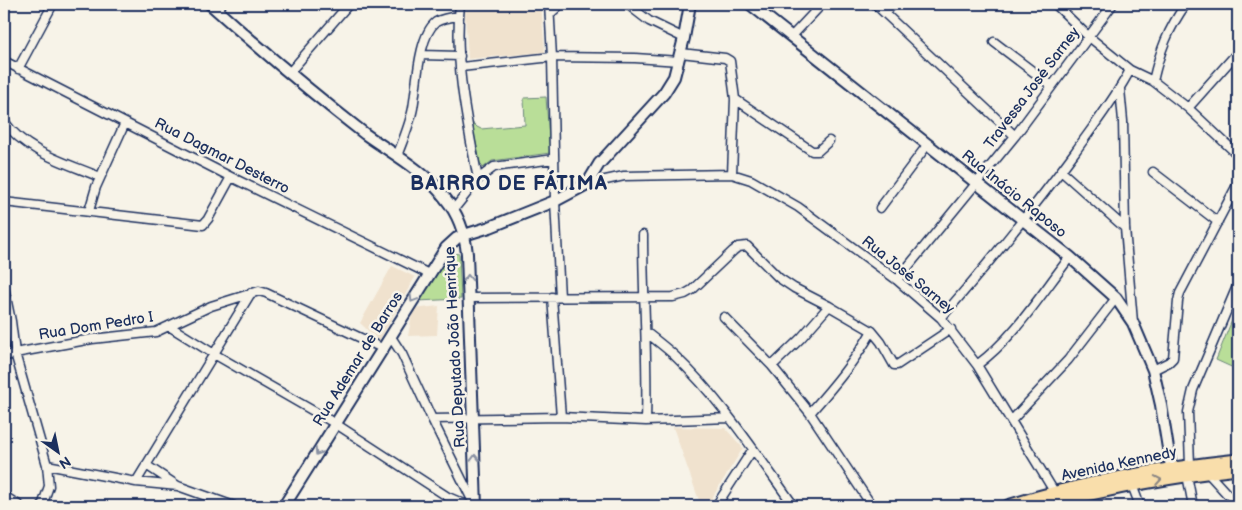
<svg xmlns="http://www.w3.org/2000/svg" width="1242" height="510" viewBox="0 0 1242 510" font-family="'Balsamiq Sans',sans-serif">
	<style>
		.built { fill: #f0e2ce }
		.green { fill: #b9de98; stroke: #6a867b }
		.lines { fill: none; stroke-linecap: round; stroke-linejoin: round }
		.street-casing { stroke: #1b2f5e; stroke-width: 11 }
		.secondary-casing { stroke: #1b2f5e; stroke-width: 14 }
		.primary-casing { stroke: #1b2f5e; stroke-width: 15 }
		.street { stroke: #f7f3e8; stroke-width: 8 }
		.secondary { stroke: #f7f3e8; stroke-width: 10 }
		.primary { stroke: #f9deab; stroke-width: 11 }
		.oneway { stroke: #8991a3 }
		.oneway2 { stroke: #8a8684 }
		.labels { text-anchor: middle; dominant-baseline: central; stroke-width: 5; stroke-linejoin: round; paint-order: stroke }
		.street-label { font-size: 15px; fill: #1b2f5e; stroke: #f7f3e8 }
		.district-label { font-size: 20px; font-weight: bold; letter-spacing: 1px; fill: #1b2f5e; stroke: #f7f3e8 }
	</style>
	<rect width="100%" height="100%" fill="#f7f3e8"/>
	<filter id="ink" filterUnits="userSpaceOnUse"><feTurbulence type="fractalNoise" baseFrequency=".02" numOctaves="2"/><feDisplacementMap in="SourceGraphic" scale="10" xChannelSelector="R" yChannelSelector="G"/><feConvolveMatrix kernelMatrix="1 2 1 2 8 2 1 2 1" color-interpolation-filters="sRGB"/></filter>
	<g filter="url(#ink)">
		<path class="built" d="M529,4H541L545,52L468,59L465,10Z
			M392,266L415,277L379,341L360,323Z
			M439,306L437,335L408,336L413,309Z
			M673,427L725,428L743,448L707,506H701Z"/>
		<path class="green" d="M546,97L550,153L492,161L483,168L480,163L472,124H474L477,127L481,129L525,125L524,98Z
			M447,252L459,254L461,299L417,301Z
			M1238,305V370L1216,360Z"/>
		<g class="lines">
			<g class="street-casing">
				<path id="street" d="M460,4C454,62 467,122 478,179
					M549,4L552,57L555,201L560,297
					M627,4L649,21L684,38
					M875,4L1015,136
					M1055,4L1088,36L1130,70L1153,81L1188,108L1238,155
					M217,10L222,4
					M551,13L561,4
					M885,13L893,4
					M792,36L822,4
					M994,42L1052,86
					M681,53L725,58L730,61L735,99L732,174
					M421,55L460,56
					M4,61L231,177L429,274
					M461,67L552,57L635,58L679,61
					M18,69L53,4
					M289,73L349,4
					M1153,81C1160,51 1168,29 1186,4
					M1120,89L1123,121L1125,228L1133,322
					M735,99L812,151H818L829,141
					M1188,108L1238,52
					M4,121C25,152 67,163 100,177
					M397,156C403,140 410,124 413,108C417,86 418,36 436,22C443,18 451,17 459,16
					M1061,171L1125,228
					M1153,172L1218,222
					M587,184L624,176L732,174L751,180L798,207L897,280L941,318L977,365L1055,493
					M4,202L203,225L208,219L231,177
					M880,208L928,144
					M454,209L478,179L494,167L554,159
					M89,211L96,187L125,123
					M643,235C643,297 648,359 646,421
					M897,280L1015,136L1113,4
					M4,287L11,321L15,353L47,465L49,486L42,506
					M552,297L561,417
					M468,298L673,297L685,294L692,290L733,251L738,247L747,246L779,278L794,288L829,306L872,331L881,342L894,365H897L951,329
					M724,317L772,366L810,413L872,506
					M941,318C988,264 1033,209 1075,152C1094,125 1115,99 1130,70
					M169,326L214,354L336,424L448,497L469,506
					M647,333C656,340 665,347 674,355C719,397 758,456 794,506
					M391,337L402,354L432,419L475,506
					M4,357L15,353L92,339L156,332L211,306L259,291L266,293L384,349
					M977,365C1015,337 1041,294 1070,257
					M772,366L801,338L829,306
					M1153,370L1169,362L1173,358L1178,301L1180,293L1238,183
					M810,413C833,387 855,361 872,331
					M432,419L561,417L646,421L729,418
					M1012,420L1068,360L1116,298
					M47,465L136,482L178,486
					M146,465L178,486L234,506
					M1190,465L1188,412L1193,390L1238,284
					M1207,472L1227,494L1238,503
					M1187,475L1193,506
					M136,482L251,293
					M1132,485L1140,506
					M4,496L20,506
					M716,506L753,449"/>
			</g>
			<g class="secondary-casing">
				<path id="secondary" d="M210,4C260,49 312,93 365,134C393,154 424,170 445,198C459,215 465,233 467,254L476,506
					M750,4L1070,257L1116,298L1133,323L1153,370L1161,405L1171,467
					M284,506L446,248L457,238L464,235L490,227L555,201L587,184L599,164L664,93L674,77L684,38L690,4"/>
			</g>
			<g class="primary-casing">
				<path id="primary" d="M1008,506C1083,482 1160,468 1238,460
					M1042,506C1107,489 1172,476 1238,469"/>
			</g>
			<use href="#street" class="street"/>
			<use href="#secondary" class="secondary"/>
			<use href="#primary" class="primary"/>
		</g>
		<defs><path id="oneway-chevron" d="M-2-3.5L2.5 0L-2 3.5" fill="none" stroke-width="1.6" stroke-linecap="round" stroke-linejoin="round" transform="scale(1.25)"/></defs>
		<g class="oneway">
			<use href="#oneway-chevron" transform="translate(468 278) rotate(-92)"/>
			<use href="#oneway-chevron" transform="translate(413 299) rotate(121)"/>
			<use href="#oneway-chevron" transform="translate(318 452) rotate(122)"/>
			<use href="#oneway-chevron" transform="translate(475 458) rotate(-91)"/>
		</g>
		<use class="oneway2" href="#oneway-chevron" transform="translate(1158 480) rotate(-10)"/>
	</g>
	<g class="labels">
		<g class="street-label">
			<text transform="translate(1032 88) rotate(-53)">Travessa José Sarney</text>
			<text transform="translate(222 156) rotate(27)">Rua Dagmar Desterro</text>
			<text transform="translate(1014 194) rotate(39)">Rua Inácio Raposo</text>
			<text transform="translate(908 275) rotate(39)">Rua José Sarney</text>
			<text transform="translate(96 326) rotate(-9)">Rua Dom Pedro I</text>
			<text transform="translate(455 347) rotate(-93)">Rua Deputado João Henrique</text>
			<text transform="translate(358 359) rotate(-58)">Rua Ademar de Barros</text>
			<text transform="translate(1119 464) rotate(-12)">Avenida Kennedy</text>
		</g>
		<g class="district-label">
			<text x="509" y="184">BAIRRO DE FÁTIMA</text>
		</g>
	</g>
	<rect width="1242" height="510" fill="none" stroke="#f7f3e8" stroke-width="20"/>
	<rect x="10" y="10" width="1222" height="490" fill="none" stroke="#1b2f5e" stroke-width="2" filter="url(#ink)"/>
	<g transform="translate(58 452) rotate(147)" stroke="#f7f3e8" stroke-width="4" paint-order="stroke">
	<path d="M0-4L9 19L0 12L-9 19Z" fill="#1b2f5e"/>
	<text y="-8" font-size="14" font-weight="bold" text-anchor="middle" fill="#1b2f5e">N</text>
	</g>
</svg>
